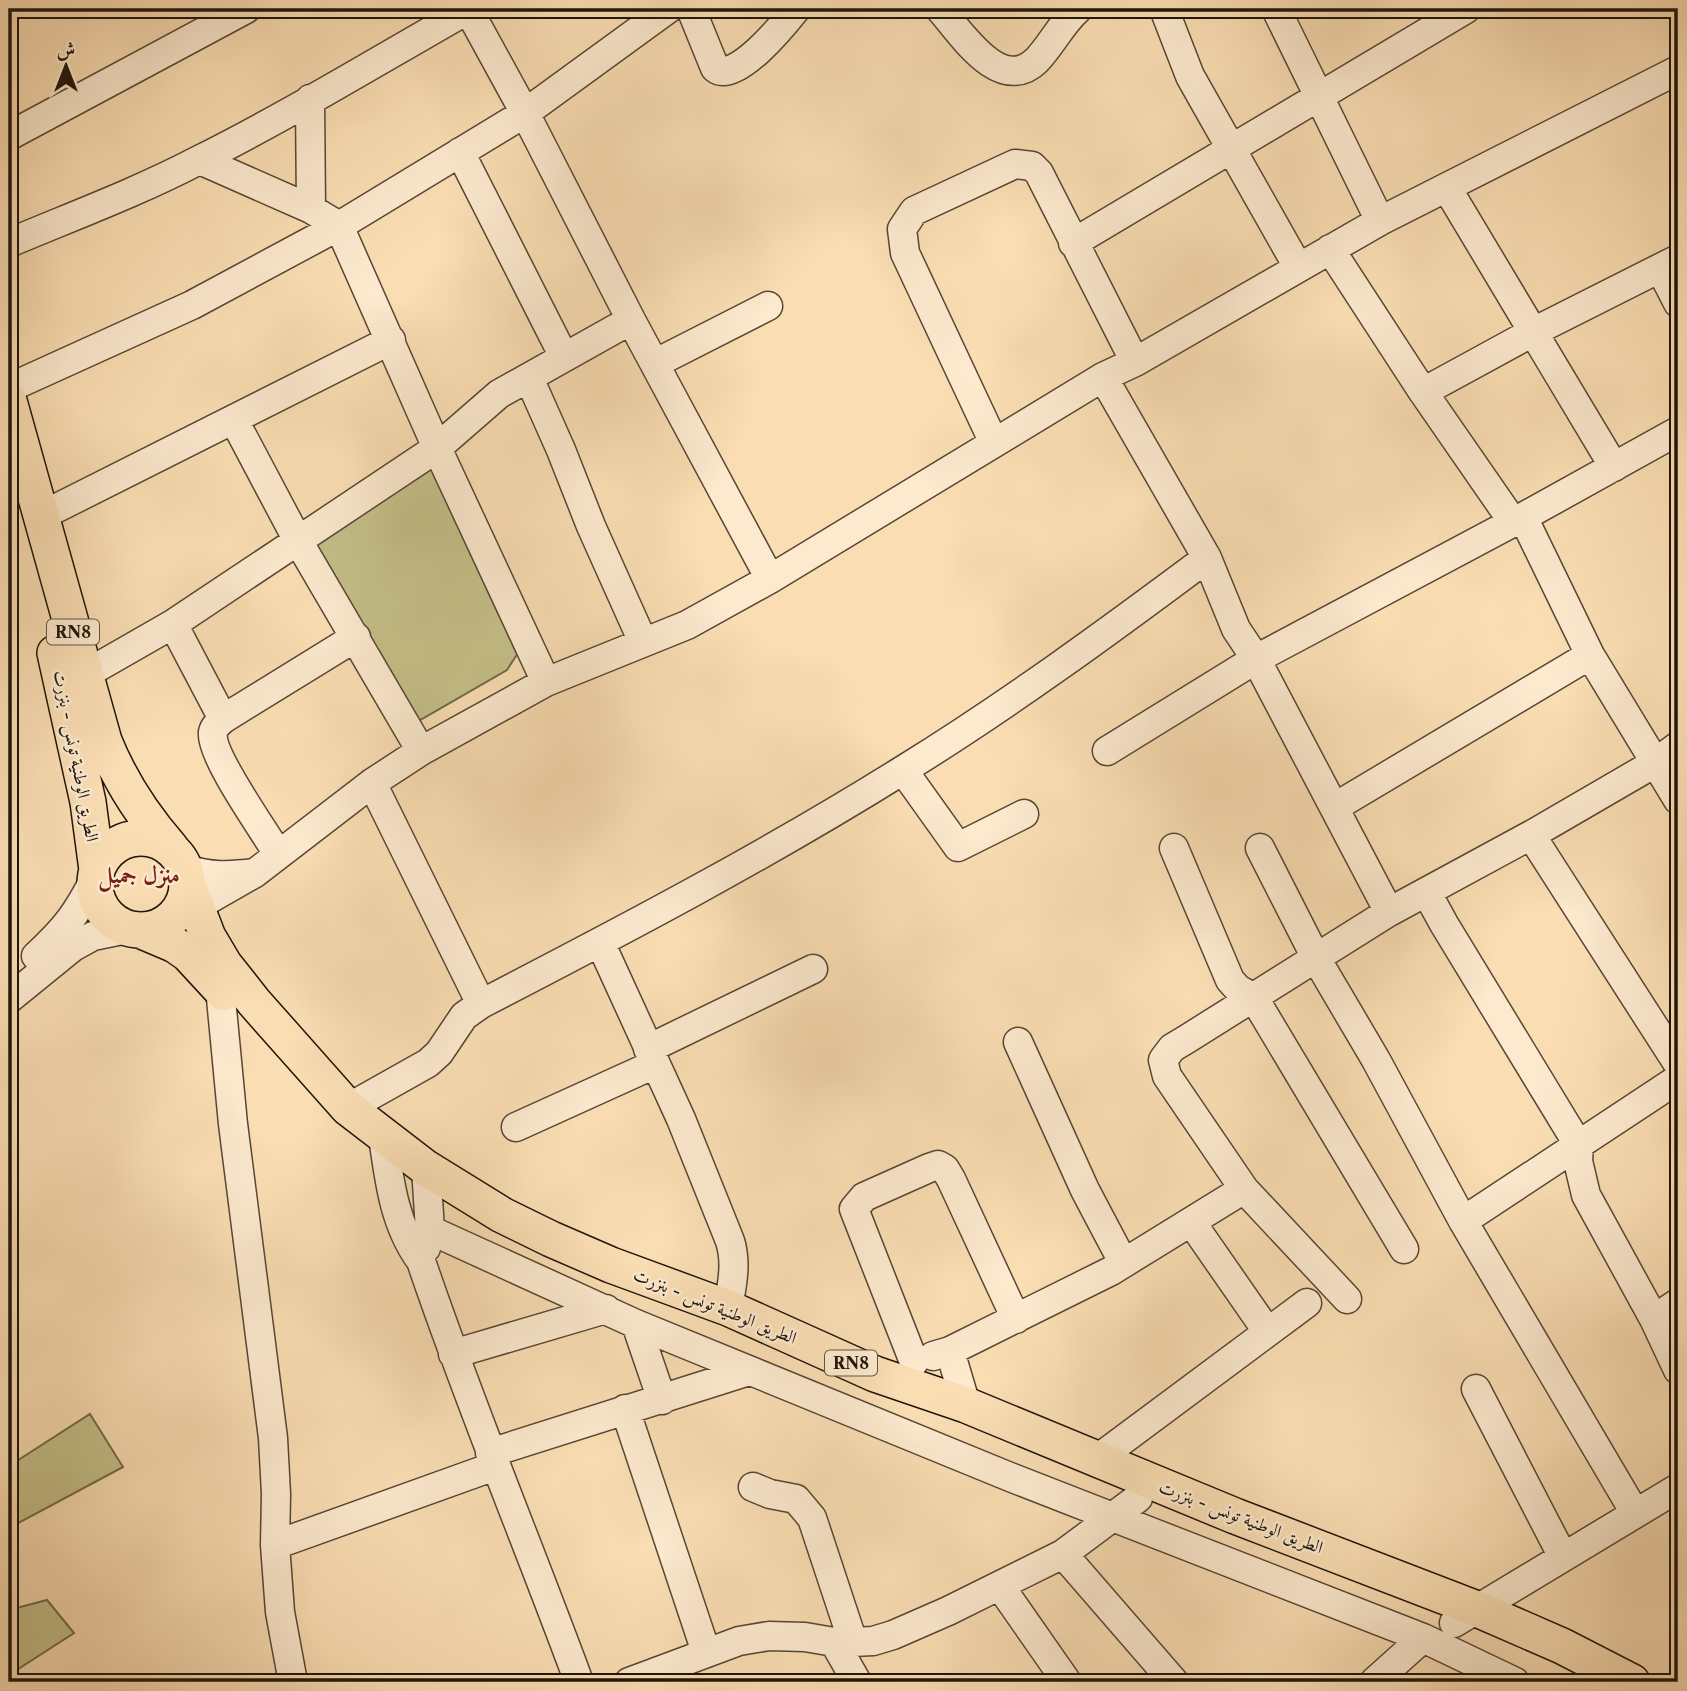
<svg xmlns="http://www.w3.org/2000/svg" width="1687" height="1691" viewBox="0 0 1687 1691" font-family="'Libre Caslon Text',Amiri,serif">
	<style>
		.green { fill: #c4bf88; stroke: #716a49; stroke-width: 2 }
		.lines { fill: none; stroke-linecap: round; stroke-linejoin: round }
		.minor-casing { stroke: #554734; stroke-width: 31 }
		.major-casing { stroke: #1e150a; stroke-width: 38 }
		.minor { stroke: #fce9ce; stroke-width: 28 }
		.major { stroke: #faddb3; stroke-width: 35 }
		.labels { text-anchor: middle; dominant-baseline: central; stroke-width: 5; stroke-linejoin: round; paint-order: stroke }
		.shield { fill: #fce9ce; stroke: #615545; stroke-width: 2 }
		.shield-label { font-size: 16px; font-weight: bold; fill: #1e150a }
		.street-label { font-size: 18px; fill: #1e150a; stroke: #fce9ce }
		.district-label { font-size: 24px; font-weight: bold; fill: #7a1f14; stroke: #fce9ce }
	</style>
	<rect width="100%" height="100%" fill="#faddb3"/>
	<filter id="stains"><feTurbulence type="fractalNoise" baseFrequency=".00286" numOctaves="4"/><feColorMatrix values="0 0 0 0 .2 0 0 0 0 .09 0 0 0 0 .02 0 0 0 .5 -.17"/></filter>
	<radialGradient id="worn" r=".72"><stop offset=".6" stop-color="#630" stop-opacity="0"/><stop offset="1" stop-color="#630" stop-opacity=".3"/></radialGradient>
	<path class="green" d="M433,466L518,653L507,670L408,727L307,539Z
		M90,1414L123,1467L9,1528V1466Z
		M47,1600L74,1633L9,1675V1610Z"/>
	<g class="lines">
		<g class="minor-casing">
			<path id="minor" d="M468,9L525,113L631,320L770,579
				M691,9L715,68C735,85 784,24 796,9
				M940,9C961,33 1001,96 1037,60C1052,44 1062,23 1078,9
				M1164,9L1190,76L1298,267
				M1276,9L1380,221
				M310,99L311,209
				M9,136L246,9
				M460,152L564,357
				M200,160L311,209L339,226L437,448L546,682
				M1447,188L1614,467
				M9,243C73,216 138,192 199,160C291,114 379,60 469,9
				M1073,243L1466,9
				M1330,249L1423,392L1513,522
				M1660,268L1678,303
				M656,363L768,306
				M1103,377L1207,558L1236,629L1256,659L1389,912
				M529,378L561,450L591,526L643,642
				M9,388L192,305L339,226L525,113L668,9
				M1423,392L1533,332L1678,259
				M234,420L297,539L421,751
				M994,443L905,253L902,229L914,211L1015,164L1032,166L1039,173L1135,362
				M41,516L391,340
				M1523,517L1590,655L1678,800
				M173,624L223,719C219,723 214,726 213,732C209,754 265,832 278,854
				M84,675L173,624L437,448L499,394L631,320
				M223,719L356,637
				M1107,751L1256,659L1523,517L1678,431
				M903,770L958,847L1024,814
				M372,783L481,1004
				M1335,807L1590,655
				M1531,835L1678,1064
				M1174,848L1230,980L1238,989L1254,998L1404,1249
				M1260,848L1316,958L1376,1060L1463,1221L1635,1513
				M255,873L372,783L421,751L546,682L687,625L770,579L1103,377L1135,362L1380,221L1678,70
				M1427,893L1444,924L1579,1146L1578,1161L1586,1195L1654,1319L1678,1370
				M171,921L255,873C230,876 210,877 186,869
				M600,942L681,1119L730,1241C737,1263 732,1285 728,1308
				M36,956C65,929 77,914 95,878
				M220,988L233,1124L273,1438L276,1494L275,1545L280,1612L293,1682
				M9,999L73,947L93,936L127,929
				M1018,1042L1085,1190L1123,1262
				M648,1049L813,969
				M348,1108L428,1063L439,1053L464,1016L481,1004C624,930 767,855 903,770C1008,705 1108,632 1207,558
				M516,1127L655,1064
				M383,1136C389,1179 394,1225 421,1261C469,1403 527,1541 579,1682
				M1463,1221L1678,1079
				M1192,1223L1267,1331
				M430,1230L636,1324L1010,1477L1423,1638L1515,1682
				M426,1248L430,1230L426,1168
				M1347,1299L1244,1189L1167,1076L1163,1060L1172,1048L1187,1039L1389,912L1531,835L1655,763L1678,746
				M1654,1319L1678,1303
				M636,1324L662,1400
				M950,1351L1111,1271L1244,1189
				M453,1354L606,1309
				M933,1356L950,1351L966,1405
				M914,1362L854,1209L864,1197L929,1168L938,1165L945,1169L951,1179L1016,1319
				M1476,1389L1563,1557
				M625,1409L706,1652
				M490,1453L749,1371
				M1096,1460L1307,1303
				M753,1487L770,1494L796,1499L812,1518L853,1642
				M275,1545L495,1466
				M1063,1554L1174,1682
				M1000,1586L1067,1682
				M1454,1623L1678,1488
				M834,1642L857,1682
				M629,1682L739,1641L769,1636L805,1637L834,1642H853L873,1641L893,1635L948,1611L1063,1554L1138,1498
				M1374,1682L1423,1638"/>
		</g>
		<g class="major-casing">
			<path id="major" d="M9,401L104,741C120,781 143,816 171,848
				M55,653L88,802L97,870
				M95 884a46 46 0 1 1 92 0a46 46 0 1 1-92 0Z
				M188,885L208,937L224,964L254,1002L348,1108L426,1168L502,1215L551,1239L611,1265L728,1308L875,1374L966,1405L1235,1516L1477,1609L1562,1646L1632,1682
				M142,931L175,945L188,954L224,993"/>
		</g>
		<use href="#minor" class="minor"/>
		<use href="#major" class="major"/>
	</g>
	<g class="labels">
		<g class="shield">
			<rect x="47" y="619.5" width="52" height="25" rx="5"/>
			<rect x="825" y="1350.5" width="52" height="25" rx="5"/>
		</g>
		<g class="shield-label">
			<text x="73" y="632">RN8</text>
			<text x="851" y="1363">RN8</text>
		</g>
		<g class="street-label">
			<text transform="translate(76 756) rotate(79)">الطريق الوطنية تونس - بنزرت</text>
			<text transform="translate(715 1306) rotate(22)">الطريق الوطنية تونس - بنزرت</text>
			<text transform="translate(1241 1517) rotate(21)">الطريق الوطنية تونس - بنزرت</text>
		</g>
		<g class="district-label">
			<text x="139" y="874">منزل جميل</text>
		</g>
	</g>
	<rect width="1687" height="1691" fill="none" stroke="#faddb3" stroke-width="35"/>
	<rect x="10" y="10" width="1666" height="1670" fill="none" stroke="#1e150a" stroke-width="3.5"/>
	<rect x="18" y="18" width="1652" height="1656" fill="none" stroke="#1e150a" stroke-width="2"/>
	<g transform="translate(66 66)" stroke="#fce9ce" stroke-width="5" paint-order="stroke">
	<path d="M0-5L12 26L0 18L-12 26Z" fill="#1e150a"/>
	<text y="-10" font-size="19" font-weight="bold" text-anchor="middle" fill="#1e150a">ش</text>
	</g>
	<rect width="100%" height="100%" filter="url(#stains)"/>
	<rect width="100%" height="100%" fill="url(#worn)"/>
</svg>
